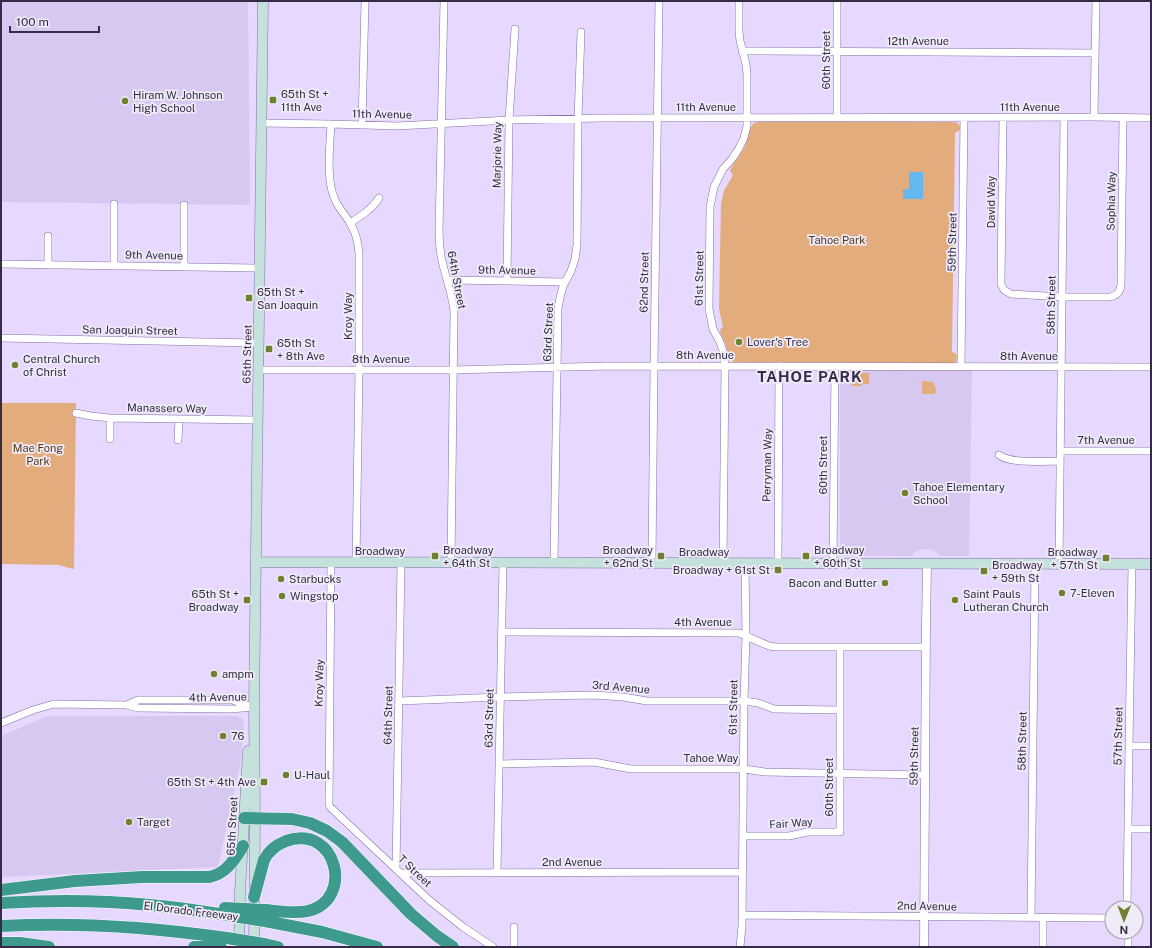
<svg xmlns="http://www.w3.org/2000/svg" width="1152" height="948" viewBox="0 0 1152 948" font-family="'Public Sans',sans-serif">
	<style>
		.built { fill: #d7c8f2 }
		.green { fill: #e3ac7c }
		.water { fill: #64b7f1 }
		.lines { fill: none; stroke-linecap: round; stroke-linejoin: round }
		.minor-casing { stroke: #856fa8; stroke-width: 8 }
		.tertiary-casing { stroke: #856fa8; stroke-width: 9 }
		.secondary-casing { stroke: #856fa8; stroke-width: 11 }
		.motorway-casing { stroke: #fff; stroke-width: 13 }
		.minor { stroke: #fff; stroke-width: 7 }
		.tertiary { stroke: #fff; stroke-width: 8 }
		.secondary { stroke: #c5e1dc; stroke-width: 10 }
		.motorway { stroke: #3d9a8c; stroke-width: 12 }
		.motorway-bridge-casing { stroke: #fff; stroke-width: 13; stroke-linecap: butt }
		.motorway-bridge { stroke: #3d9a8c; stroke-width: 12 }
		.poi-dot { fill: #6e8131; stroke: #efebf7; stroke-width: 1.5 }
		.labels { text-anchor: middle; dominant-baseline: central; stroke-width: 3.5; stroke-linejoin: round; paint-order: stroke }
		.street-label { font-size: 11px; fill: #352b44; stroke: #efebf7 }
		.poi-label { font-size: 11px; fill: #352b44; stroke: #efebf7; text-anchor: start }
		.park-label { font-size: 11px; fill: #56381d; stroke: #efebf7 }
		.district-label { font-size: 15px; font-weight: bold; letter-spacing: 1px; fill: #352b44; stroke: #efebf7 }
	</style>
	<rect width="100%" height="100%" fill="#e6d8fe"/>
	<path class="built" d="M1,1H248L250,205L1,202Z
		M840,369H972L969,556H940L936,552L930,549H923L915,552L912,556H840Z
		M47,716H235L242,718L244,723L241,759L218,867L1,877V736Z"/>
	<path class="green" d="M759,122H952L958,123L960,127V130L955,133L952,352L955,353L957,356L956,362L952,363L734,362L729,360L726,345L720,332L721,328L723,327L720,314L719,308L721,203L724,191L733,175L730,171C731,166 742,153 745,146C748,140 749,127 754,123Z
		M852,373H869V384H862V386H852Z
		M922,381L933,382L936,389L935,394H922Z
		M1,403H76L74,569L69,568L59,565L1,564Z"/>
	<path class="water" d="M909,172H923V199H903V189H909Z"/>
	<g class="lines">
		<g class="minor-casing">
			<path id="minor" d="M444,1L439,231C439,243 440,254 443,265C447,281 452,294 454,311L451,563
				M742,51L1095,53
				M1094,117L1096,1
				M837,118V1
				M1003,118L1001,284L1004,290L1011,294L1062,297H1110C1117,295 1120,293 1121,285L1123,118
				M261,123L331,124L397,126L509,120L602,118L1094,117L1151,118
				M331,124C330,144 326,179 334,197C337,207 345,214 350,223C356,232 358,242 359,253V371L356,563
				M362,125L365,1
				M350,223C361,216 372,209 379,198
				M1,264L260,268
				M48,265V236
				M114,266V204
				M184,267V205
				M448,280L565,282
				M507,281L509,120L515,29
				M1,338L259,343
				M961,367L964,118
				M258,370H453L609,366L1151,367
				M76,413L91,416L110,418L258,420
				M110,439V418
				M178,440L179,419
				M1061,451H1151
				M999,455C1011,464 1044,461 1060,461
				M331,562L329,804L330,807L429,900L463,927L493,947
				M554,563L558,308L560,298L563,286L571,271L575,259L577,245L578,119L581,32
				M652,563L654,366L659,1
				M723,564L725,366L724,354L720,342L713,329L709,309L710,207L714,187L723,169L732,159L738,150L744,138L747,126V74L746,64L740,41L739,31V1
				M778,564L779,366
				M833,564L835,367
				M1059,565L1064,118
				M501,632L739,633L769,646L776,647H925
				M399,701L500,697L593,695L623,697L647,701H744L758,703L774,709L840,710
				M127,705L138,700H232L250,706
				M1,723L33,710L54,704L127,705L138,708L231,709L254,707
				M1129,746H1151
				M499,764L594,762L631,769H744L765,772L925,775
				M1128,829H1151
				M743,836H789L808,832H840V647
				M396,869L401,563
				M401,873L743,872
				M497,873L503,563
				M1127,908L1129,746L1132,564
				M743,915L1112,918
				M1031,918L1035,565
				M1128,932V947
				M514,947V927
				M740,947L742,926L744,701L746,636L745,564
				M1043,947V918"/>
		</g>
		<g class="tertiary-casing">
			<path id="tertiary" d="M924,947L926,626L927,564"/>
		</g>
		<g class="secondary-casing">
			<path id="secondary" d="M256,562L1151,564
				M239,947L240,892L248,751
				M254,947L255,818L254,707L263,1"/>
		</g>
		<g class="motorway-casing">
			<path id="motorway" d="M244,818L292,819L310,823L327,831L342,842L411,914L437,936L453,947
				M1,890L75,881L142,877H209C226,874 234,860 243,846
				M254,897L264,860C269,850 276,845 286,841C337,823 355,900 308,911C294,914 278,911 265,910
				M1,903C51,900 101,900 150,905C175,907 201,911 226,915
				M265,921L322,932L377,947
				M1,926C77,922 152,927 227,938
				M1,943H20L49,947
				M264,944L278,947
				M194,947H221"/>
		</g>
		<use href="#minor" class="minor"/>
		<use href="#tertiary" class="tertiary"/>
		<use href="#secondary" class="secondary"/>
		<use href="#motorway" class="motorway"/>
		<g class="motorway-bridge-casing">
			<path id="motorway-bridge" d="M225,908L265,910
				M226,915L265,921
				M227,938L264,944"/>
		</g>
		<use href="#motorway-bridge" class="motorway-bridge"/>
	</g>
	<g class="poi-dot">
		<rect x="269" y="96" width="8" height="8" rx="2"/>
		<circle cx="125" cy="101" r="4"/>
		<rect x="245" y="294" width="8" height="8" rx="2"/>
		<circle cx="739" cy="342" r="4"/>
		<rect x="265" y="345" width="8" height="8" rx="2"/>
		<circle cx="15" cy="365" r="4"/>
		<circle cx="905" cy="493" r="4"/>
		<rect x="431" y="552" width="8" height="8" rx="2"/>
		<rect x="657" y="552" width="8" height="8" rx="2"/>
		<rect x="802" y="552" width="8" height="8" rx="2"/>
		<rect x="1102" y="554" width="8" height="8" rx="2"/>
		<rect x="774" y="566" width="8" height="8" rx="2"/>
		<rect x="980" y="567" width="8" height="8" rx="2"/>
		<circle cx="281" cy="579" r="4"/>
		<circle cx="885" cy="583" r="4"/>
		<circle cx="1062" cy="593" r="4"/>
		<circle cx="282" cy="596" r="4"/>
		<rect x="243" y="596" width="8" height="8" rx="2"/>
		<circle cx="955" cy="600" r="4"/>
		<circle cx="214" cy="674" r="4"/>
		<circle cx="223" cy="736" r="4"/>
		<circle cx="286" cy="775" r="4"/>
		<rect x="260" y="778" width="8" height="8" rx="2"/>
		<circle cx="129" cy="822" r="4"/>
	</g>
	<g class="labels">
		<g class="street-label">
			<text x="918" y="41">12th Avenue</text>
			<text transform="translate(826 60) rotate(-90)">60th Street</text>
			<text x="706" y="107">11th Avenue</text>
			<text x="1030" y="107">11th Avenue</text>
			<text transform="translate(382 114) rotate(1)">11th Avenue</text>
			<text transform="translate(497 155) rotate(-89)">Marjorie Way</text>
			<text transform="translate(1111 201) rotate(-89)">Sophia Way</text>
			<text transform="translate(991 202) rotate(-90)">David Way</text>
			<text transform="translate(952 242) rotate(-89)">59th Street</text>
			<text transform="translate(154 255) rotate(1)">9th Avenue</text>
			<text transform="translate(507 270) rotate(1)">9th Avenue</text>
			<text transform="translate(699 278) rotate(-89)">61st Street</text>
			<text transform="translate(457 280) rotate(79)">64th Street</text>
			<text transform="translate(644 282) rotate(-89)">62nd Street</text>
			<text transform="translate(1051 305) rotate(-89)">58th Street</text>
			<text transform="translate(348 316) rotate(-90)">Kroy Way</text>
			<text transform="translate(130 330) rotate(1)">San Joaquin Street</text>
			<text transform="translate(548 332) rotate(-88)">63rd Street</text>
			<text transform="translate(247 354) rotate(-89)">65th Street</text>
			<text x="705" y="355">8th Avenue</text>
			<text x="1029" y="356">8th Avenue</text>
			<text x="381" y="359">8th Avenue</text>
			<text transform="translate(167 408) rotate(1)">Manassero Way</text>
			<text x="1106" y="440">7th Avenue</text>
			<text transform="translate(767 465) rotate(-89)">Perryman Way</text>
			<text transform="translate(823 465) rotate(-90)">60th Street</text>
			<text x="380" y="551">Broadway</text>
			<text x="704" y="552">Broadway</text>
			<text x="703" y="622">4th Avenue</text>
			<text transform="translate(319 683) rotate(-89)">Kroy Way</text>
			<text transform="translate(621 687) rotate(5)">3rd Avenue</text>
			<text transform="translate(218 697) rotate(-1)">4th Avenue</text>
			<text transform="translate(733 707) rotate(-89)">61st Street</text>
			<text transform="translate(388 715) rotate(-89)">64th Street</text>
			<text transform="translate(489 718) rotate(-89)">63rd Street</text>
			<text transform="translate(1118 736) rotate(-89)">57th Street</text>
			<text transform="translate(1022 741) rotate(-89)">58th Street</text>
			<text transform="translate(914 756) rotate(-89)">59th Street</text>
			<text x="711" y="758">Tahoe Way</text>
			<text transform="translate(829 787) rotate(-90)">60th Street</text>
			<text transform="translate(791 823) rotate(-4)">Fair Way</text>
			<text transform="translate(232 826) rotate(-87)">65th Street</text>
			<text x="572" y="862">2nd Avenue</text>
			<text transform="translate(415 871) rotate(43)">T Street</text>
			<text transform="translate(927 906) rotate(1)">2nd Avenue</text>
			<text transform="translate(191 911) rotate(7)">El Dorado Freeway</text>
		</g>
		<g class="poi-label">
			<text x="281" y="94">65th St +<tspan x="281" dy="13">11th Ave</tspan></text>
			<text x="133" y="95">Hiram W. Johnson<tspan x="133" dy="13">High School</tspan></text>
			<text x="257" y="292">65th St +<tspan x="257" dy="13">San Joaquin</tspan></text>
			<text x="747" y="342">Lover's Tree</text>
			<text x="277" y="343">65th St<tspan x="277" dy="13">+ 8th Ave</tspan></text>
			<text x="23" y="359">Central Church<tspan x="23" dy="13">of Christ</tspan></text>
			<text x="913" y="487">Tahoe Elementary<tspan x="913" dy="13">School</tspan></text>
			<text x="443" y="550">Broadway<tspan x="443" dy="13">+ 64th St</tspan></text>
			<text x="653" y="550" text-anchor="end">Broadway<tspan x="653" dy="13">+ 62nd St</tspan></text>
			<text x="814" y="550">Broadway<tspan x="814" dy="13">+ 60th St</tspan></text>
			<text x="1098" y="552" text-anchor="end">Broadway<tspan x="1098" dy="13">+ 57th St</tspan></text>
			<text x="992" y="565">Broadway<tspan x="992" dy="13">+ 59th St</tspan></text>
			<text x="770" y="570" text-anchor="end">Broadway + 61st St</text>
			<text x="289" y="579">Starbucks</text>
			<text x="877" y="583" text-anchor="end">Bacon and Butter</text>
			<text x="1070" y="593">7-Eleven</text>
			<text x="239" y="594" text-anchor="end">65th St +<tspan x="239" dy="13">Broadway</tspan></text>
			<text x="963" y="594">Saint Pauls<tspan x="963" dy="13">Lutheran Church</tspan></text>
			<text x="290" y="596">Wingstop</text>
			<text x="222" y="674">ampm</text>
			<text x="231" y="736">76</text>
			<text x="294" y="775">U-Haul</text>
			<text x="256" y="782" text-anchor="end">65th St + 4th Ave</text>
			<text x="137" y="822">Target</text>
		</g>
		<g class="park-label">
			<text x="837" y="240">Tahoe Park</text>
			<text x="38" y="448">Mae Fong<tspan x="38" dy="13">Park</tspan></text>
		</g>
		<g class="district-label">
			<text x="810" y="376">TAHOE PARK</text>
		</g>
	</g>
	<rect width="1152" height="948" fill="none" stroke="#352b44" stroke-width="4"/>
	<g transform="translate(1124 920) rotate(181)"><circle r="19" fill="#efebf7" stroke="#a59eaf"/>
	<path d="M0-3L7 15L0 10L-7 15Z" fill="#6e8131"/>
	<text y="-6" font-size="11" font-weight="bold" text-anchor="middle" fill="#352b44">N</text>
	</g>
	<path d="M10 26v6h89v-6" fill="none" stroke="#352b44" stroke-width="2"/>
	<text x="16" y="26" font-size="12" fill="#352b44" stroke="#efebf7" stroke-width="3" paint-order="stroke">100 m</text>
</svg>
